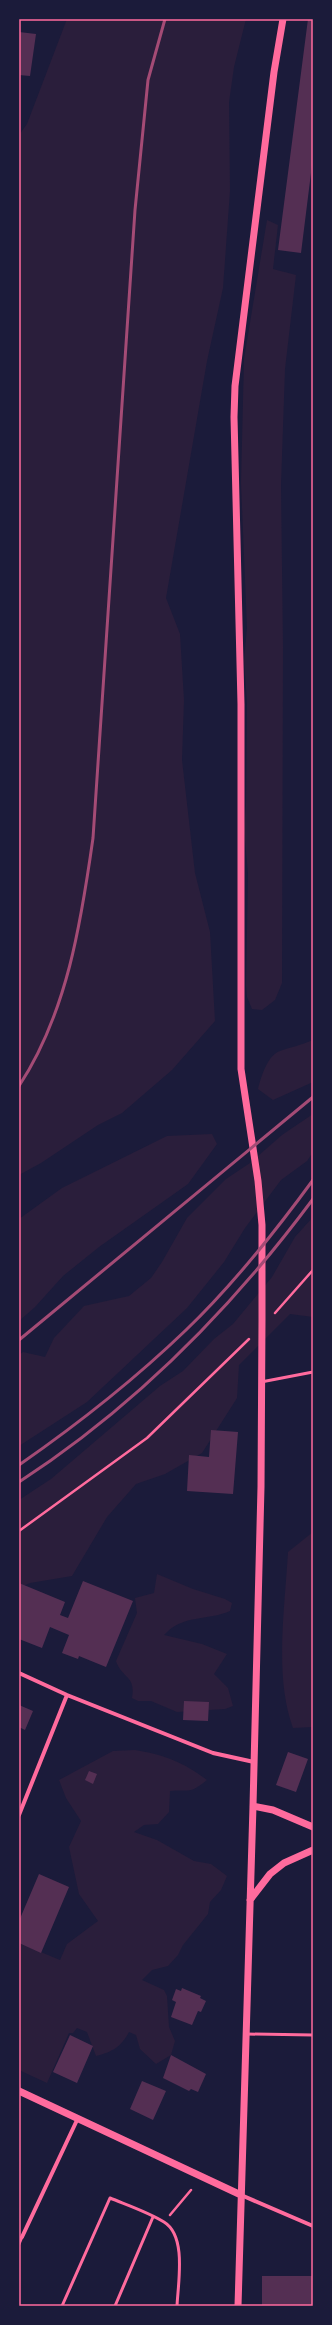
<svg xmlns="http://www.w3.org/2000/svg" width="332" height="2325" viewBox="0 0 332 2325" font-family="'IBM Plex Sans',sans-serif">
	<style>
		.green { fill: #2a1e3b }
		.building { fill: #542f53 }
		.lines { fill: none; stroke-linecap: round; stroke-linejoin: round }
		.path { stroke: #ff6b9d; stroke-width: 2.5 }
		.service { stroke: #ff6b9d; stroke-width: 3 }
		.minor { stroke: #ff6b9d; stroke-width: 4 }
		.tertiary { stroke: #ff6b9d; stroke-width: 7 }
		.rail { stroke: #a44b75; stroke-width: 3 }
		.neatline { fill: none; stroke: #ff6b9d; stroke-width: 1.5 }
	</style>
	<rect width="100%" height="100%" fill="#1b1b3a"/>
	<path class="green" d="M67,19H246L234,67L229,102L230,191L223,288L207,361L166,598L180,634L184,700L182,760L195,873L210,932L215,1021L172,1070L122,1113L98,1125L41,1163L19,1175V135L27,124Z
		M267,220L278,225L273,269L296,275L285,369L281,485L283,647L282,983L275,1000L262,1010L252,1009L247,997L246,985L248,873L244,830L246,804L247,703L244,661L247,628L241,483L244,359Z
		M313,1040V1082L273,1100L258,1089C261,1077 267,1056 280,1051C291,1047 302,1045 313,1040Z
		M313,1114V1152L307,1161L281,1180L245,1228L224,1262L187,1308L87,1402L19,1446V1355L23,1352L45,1357L54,1338L84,1306L129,1296L151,1278L162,1262L187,1218L226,1179L250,1163L282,1135Z
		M212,1134L217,1144L188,1184L99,1247L63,1276L35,1307L19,1321V1219L62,1188L167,1136Z
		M313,1217V1317L290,1314L239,1365L237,1398L202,1453L165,1474L136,1484L107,1517L72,1576L30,1583L19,1588V1500L51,1479L160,1386L183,1371L214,1339L233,1324L272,1277L295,1237Z
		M313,1532V1727L293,1728C274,1677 285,1607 288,1552Z
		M157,1574L193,1589L225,1599L232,1603L230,1611C207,1621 183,1614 164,1635L202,1644L227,1654L214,1674L228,1688L233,1706L225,1709L177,1712L151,1701H138L132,1698C136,1675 122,1679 116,1661L137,1613L135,1598L154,1593Z
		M135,1750C165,1755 183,1762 207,1780C188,1795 191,1789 170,1791L169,1812L158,1824L144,1825L134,1832L157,1840L194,1861L211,1864L227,1876L221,1890L210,1902L208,1914L183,1945L178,1955L168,1966L152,1970L142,1980L164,1990L167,1996L169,2027L175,2041L171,2055L156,2064L140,2049L136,2035L129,2032C121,2047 112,2052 96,2056L87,2032L77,2028L73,2033H69L47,2083L19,2070V1943L60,1960L67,1944L98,1921L79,1894L69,1847L81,1821L66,1798L59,1780L113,1751Z"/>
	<path class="building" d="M308,19H313V157L301,253L278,250Z
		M19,32L36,34L30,76L19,75Z
		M211,1430L238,1432L233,1494L187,1491L189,1455L209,1457Z
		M83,1581L133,1601L106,1667L79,1656L78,1659L62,1653L69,1635L50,1627L42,1648L19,1639V1583L65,1602L60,1615L68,1618Z
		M184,1701L209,1702L208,1721L183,1720Z
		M19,1705L33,1711L25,1730L19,1727Z
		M288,1752L308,1759L296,1792L276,1785Z
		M89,1771L97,1774L93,1784L85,1780Z
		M39,1874L69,1887L41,1953L19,1943V1921Z
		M182,1988L201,1996L200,1998L206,2001L201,2012L198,2011L192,2025L171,2017L176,2002L172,2000L176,1989L181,1991Z
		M70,2035L93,2046L77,2083L53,2072Z
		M171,2055L206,2074L198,2092L191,2089L189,2091L163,2078Z
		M142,2081L166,2091L153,2120L130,2109Z
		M262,2276H313V2306H262Z"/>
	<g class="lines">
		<path class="path" d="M275,1313L313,1270
			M19,1531L147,1438L249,1339
			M170,2215L191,2190"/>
		<path class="service" d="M261,1382L313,1372
			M247,2034L313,2035
			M19,2244L22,2237
			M62,2306L110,2198C127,2205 148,2212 164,2222C187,2236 178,2283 177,2306
			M115,2306L153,2217"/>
		<path class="minor" d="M19,1673L67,1695L213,1753L254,1762
			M19,1815L67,1695
			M241,2195L313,2226
			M22,2237L78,2118"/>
		<path class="tertiary" d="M253,1806L273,1810L313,1827
			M250,1900L270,1874L284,1863L313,1850
			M19,2091L241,2195
			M238,2306L253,1806L261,1487L262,1320V1225L258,1181L241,1069V704L234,417L235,386L274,72L283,19"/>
		<path class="rail" d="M19,1086C67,1013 81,923 93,838L135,210L148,80L165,19
			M19,1340L313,1097
			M19,1465C78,1424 134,1380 186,1330C233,1285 275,1232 313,1180
			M19,1482C133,1408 232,1308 313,1199"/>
	</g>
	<rect width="332" height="2325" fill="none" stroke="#1b1b3a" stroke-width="40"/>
	<rect x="20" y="20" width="292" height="2285" class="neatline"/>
</svg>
